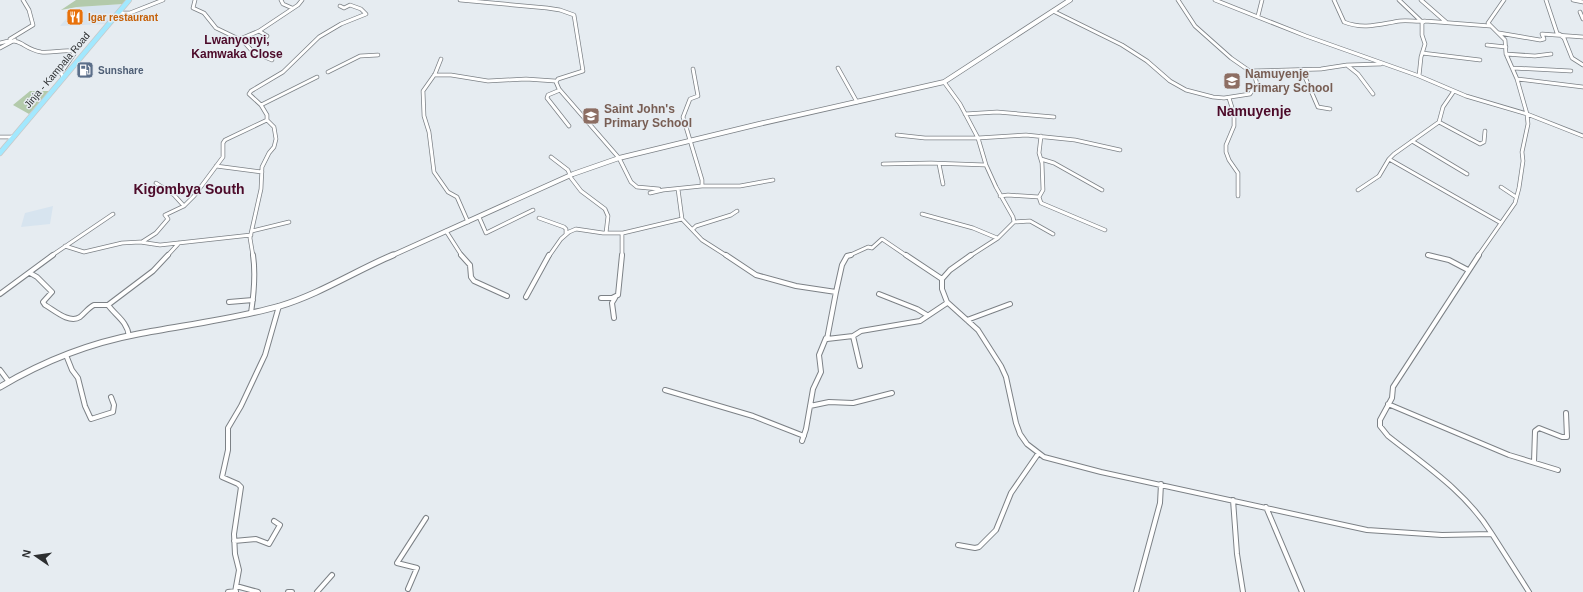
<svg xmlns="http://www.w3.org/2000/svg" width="1583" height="592" viewBox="0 0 1583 592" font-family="Helvetica,sans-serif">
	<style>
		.built { fill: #d7e4ef }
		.green { fill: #b3caab }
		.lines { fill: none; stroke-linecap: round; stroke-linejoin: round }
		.minor-far1-casing { stroke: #7c8186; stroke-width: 4.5 }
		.minor-casing { stroke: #7c8186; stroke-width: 6 }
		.tertiary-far1-casing { stroke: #7c8186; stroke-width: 5.5 }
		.tertiary-casing { stroke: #7c8186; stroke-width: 7 }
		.trunk-casing { stroke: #c8c9c9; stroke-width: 6 }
		.minor-far1 { stroke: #fff; stroke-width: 3 }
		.minor { stroke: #fff; stroke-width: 4 }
		.tertiary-far1 { stroke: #fff; stroke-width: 4 }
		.tertiary { stroke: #fff; stroke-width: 5 }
		.trunk { stroke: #a2e8fe; stroke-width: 4.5 }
		.labels { text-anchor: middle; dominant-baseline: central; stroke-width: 3; stroke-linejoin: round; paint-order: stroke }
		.far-food-label { font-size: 10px; font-weight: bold; fill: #c56008; stroke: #e6ecf1; text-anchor: start }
		.far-street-label { font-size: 10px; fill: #2c2e30; stroke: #e6ecf1 }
		.far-service-label { font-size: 10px; font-weight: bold; fill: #4e5e75; stroke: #e6ecf1; text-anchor: start }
		.far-quarter-label { font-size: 12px; font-weight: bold; fill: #4c0a29; stroke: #e6ecf1 }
		.education-label { font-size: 12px; font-weight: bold; fill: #785e54; stroke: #e6ecf1; text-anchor: start }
		.quarter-label { font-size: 14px; font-weight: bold; fill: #4c0a29; stroke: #e6ecf1 }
	</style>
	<rect width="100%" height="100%" fill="#e6ecf1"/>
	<path class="built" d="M123,4L106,24L60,26L77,7Z
		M53,206L50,224L21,227L25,213Z"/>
	<path class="green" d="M76,0H126L123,4L77,7L61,10Z
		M30,91H49L29,114L13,105Z"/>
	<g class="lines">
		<g class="minor-far1-casing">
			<path id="minor-far1" d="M195,0L193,8L204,13L216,28L243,41L253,52L272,60
				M281,0L283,4L292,8
				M460,0L547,8L560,10L574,15L583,71L558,79L556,82L559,89L619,158L631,182L637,187L659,189
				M1215,0L1306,36L1419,76L1466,96L1527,114L1583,136
				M1334,0L1344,22C1364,30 1380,24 1400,21C1408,20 1417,22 1425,21L1422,23V35L1425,44L1421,57L1419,76
				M1399,0L1421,21
				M1421,0L1446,22
				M1546,0L1557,33L1561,35
				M1573,0L1583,2
				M1053,11L1122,45L1147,61L1170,81L1186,90L1213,97L1224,98L1250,94L1257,84L1254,74L1231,58L1195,26L1178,0
				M1580,12L1583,19
				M118,13H130L163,0
				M1258,16L1262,0
				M1425,21L1490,26
				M259,31L298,5L302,0
				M1499,33L1540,40L1544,39L1542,34L1583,37
				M1560,35L1564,38L1572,58L1583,65
				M10,39L33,25L29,10L23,0
				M240,39L259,31L267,36L266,37
				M0,43C22,36 22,49 41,52C51,53 62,50 72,51L74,54L61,73L63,77
				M1487,45L1506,47
				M0,48L15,40
				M1422,53L1480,60
				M1506,54L1535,56L1551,54
				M441,59L435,74L423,91L424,116L429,132L434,172L448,192L457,197L468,222
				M1348,66L1358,74L1373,94
				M838,68L857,102
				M1513,68L1571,71
				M693,69L698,96L690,99L683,117L702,180V186H740L773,180
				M1302,70L1318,107L1330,109
				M1251,71L1321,69L1347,65L1381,64
				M328,72L360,56L378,55
				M434,75H451L488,81L526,79L555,81
				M1517,79L1583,87
				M944,82L960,104L978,138L986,165L996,187L1013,217L1014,222L998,238L970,256
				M560,90L548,95L547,98L569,126
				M1229,98L1234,114V126L1226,145V152L1229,160L1238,173V196
				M261,105L249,94L251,91L283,72L319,37L341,24L366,14L361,9L350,5L344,8L340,6
				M965,114L997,112L1054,117
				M1439,122L1480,144L1484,142L1485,131
				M897,135L925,138H978L1026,135L1075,140L1120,150
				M0,137H13
				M1412,141L1467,174
				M551,157L568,170L571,178L581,191L605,209L608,216L606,233
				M1041,159L1054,163L1102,190
				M1389,159L1501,223
				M883,164L931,163L986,165
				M939,164L943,184
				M216,166L262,172
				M156,183L174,195L184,206
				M1501,187L1516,197
				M678,189L682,219
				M1358,190L1379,176L1389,159L1394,154L1439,122L1443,107L1454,91
				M650,193L663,190L702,186
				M1000,196L1008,195L1039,197
				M1039,197L1041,203L1105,230
				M1039,197L1043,190L1042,163L1039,153L1041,136
				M922,214L973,228L997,238
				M479,217L486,233L533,210
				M539,218L564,227L566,229V234
				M1014,222L1030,221L1053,234
				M693,229L696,226L731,215L737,211
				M252,231L289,222
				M446,231L462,256
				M622,233V256
				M142,242L156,233L168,219L165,215L184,206L194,196L223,157V143L225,140L267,120
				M65,246L84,252L122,243L140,242L160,245L251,235
				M1428,255L1431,256
				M51,256L113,214
				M167,256L179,243
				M253,256L250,238L261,189L262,167L269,153L274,147L276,139L274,127L267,120V115L261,105L317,77
				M549,256L561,239L569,232L576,229L603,233H623L682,219L702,240L727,256
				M848,256L868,247L872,248L882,239L907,256
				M1478,256L1515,203L1519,188L1523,161L1522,152L1528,124L1527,114L1517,79L1506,54L1505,40L1488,23L1504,0"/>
		</g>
		<g class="minor-casing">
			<path id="minor" d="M461,255L470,265L471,277L474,281L507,296
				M726,255L756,275L796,286L836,292L827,339L853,336L861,331L920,321L947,303
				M906,255L942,279
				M971,255L950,270L942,279V289L947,302L978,330L1001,366L1006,377L1016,423L1020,434L1027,444L1044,457L1101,472L1367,530L1442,535L1492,534L1529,592
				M1428,255L1449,260L1468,270
				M1479,255L1393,387L1392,398L1380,420V426L1388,436C1426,466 1466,492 1492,534
				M30,273L37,277L52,292L43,302L45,305C54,310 69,324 80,317C85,313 88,308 94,305H108
				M836,292L842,265L847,256L851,255
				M0,294L53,255
				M879,294L917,309L927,315
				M526,297L549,255
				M601,298H612L618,295L622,255
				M229,302L253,300
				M251,313C254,293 256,275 253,255
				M614,318L612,303L615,298
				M967,320L1010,304
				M129,336C127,321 116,316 108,305L153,271L168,255
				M853,336L860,366
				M66,355L72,370L78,378L85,406L91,419L113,412L114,405L111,397
				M0,370L9,382
				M665,390L753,416L804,436
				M1388,404L1509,455L1558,470
				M810,406L829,402L853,403L892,393
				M802,441L806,429L813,389L821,372L819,355L826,338
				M1534,462L1535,431L1539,428L1562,437H1567L1566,413
				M1233,500L1237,554L1243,592
				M1266,507L1302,592
				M234,541L256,539L269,544L280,525L274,521
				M958,545L975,548L979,547L996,530L1011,493L1038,454
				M236,586L258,592
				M408,589L417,568L397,563L426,518
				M228,592L236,591
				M235,592L239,570L235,554L234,534L241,487L238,484L222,477L228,450V428L241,406L265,355L279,306
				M288,592H292
				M317,592L332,575
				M1136,592L1160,503L1161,484"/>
		</g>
		<g class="tertiary-far1-casing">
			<path id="tertiary-far1" d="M391,256L573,174L619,158L759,124L944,82L1070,0"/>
		</g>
		<g class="tertiary-casing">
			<path id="tertiary" d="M0,387C42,362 90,343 138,334C185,325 234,319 280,306C320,294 355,271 393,255"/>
		</g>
		<g class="trunk-casing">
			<path id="trunk" d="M0,153L129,0"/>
		</g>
		<use href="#minor-far1" class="minor-far1"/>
		<use href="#minor" class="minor"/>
		<use href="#tertiary-far1" class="tertiary-far1"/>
		<use href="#tertiary" class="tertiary"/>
		<use href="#trunk" class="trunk"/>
	</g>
	<defs>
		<g id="restaurant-square" transform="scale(0.9)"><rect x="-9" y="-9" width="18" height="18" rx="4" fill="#e8710a" stroke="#e6ecf1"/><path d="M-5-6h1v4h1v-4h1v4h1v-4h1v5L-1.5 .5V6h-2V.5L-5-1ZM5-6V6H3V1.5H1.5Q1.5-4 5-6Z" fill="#fff"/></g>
		<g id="fuel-square" transform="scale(0.9)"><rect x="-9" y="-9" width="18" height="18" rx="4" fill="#5c6f8a" stroke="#e6ecf1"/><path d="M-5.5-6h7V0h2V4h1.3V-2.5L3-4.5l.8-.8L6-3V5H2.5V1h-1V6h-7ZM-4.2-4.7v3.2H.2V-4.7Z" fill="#fff"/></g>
		<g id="school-square" transform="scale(0.9)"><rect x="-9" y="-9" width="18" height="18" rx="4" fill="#8d6e63" stroke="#e6ecf1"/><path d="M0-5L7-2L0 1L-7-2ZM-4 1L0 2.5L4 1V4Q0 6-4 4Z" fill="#fff"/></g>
	</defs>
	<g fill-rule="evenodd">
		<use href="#restaurant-square" x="75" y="17"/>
		<use href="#fuel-square" x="85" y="70"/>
		<use href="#school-square" x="1232" y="81"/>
		<use href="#school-square" x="591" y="116"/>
	</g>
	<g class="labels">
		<g class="far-food-label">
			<text x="88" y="17">Igar restaurant</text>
		</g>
		<g class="far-street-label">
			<text transform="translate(57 70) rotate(-50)">Jinja - Kampala Road</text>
		</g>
		<g class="far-service-label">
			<text x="98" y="70">Sunshare</text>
		</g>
		<g class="far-quarter-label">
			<text x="237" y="40">Lwanyonyi,<tspan x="237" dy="14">Kamwaka Close</tspan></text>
		</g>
		<g class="education-label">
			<text x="1245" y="74">Namuyenje<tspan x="1245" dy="14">Primary School</tspan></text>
			<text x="604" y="109">Saint John's<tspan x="604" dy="14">Primary School</tspan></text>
		</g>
		<g class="quarter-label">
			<text x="1254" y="111">Namuyenje</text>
			<text x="189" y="189">Kigombya South</text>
		</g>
	</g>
	<g transform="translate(36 556) rotate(283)" stroke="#e6ecf1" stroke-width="3" paint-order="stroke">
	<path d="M0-3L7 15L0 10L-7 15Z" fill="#2c2e30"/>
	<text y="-6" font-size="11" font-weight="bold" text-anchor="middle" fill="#2c2e30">N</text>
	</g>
</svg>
